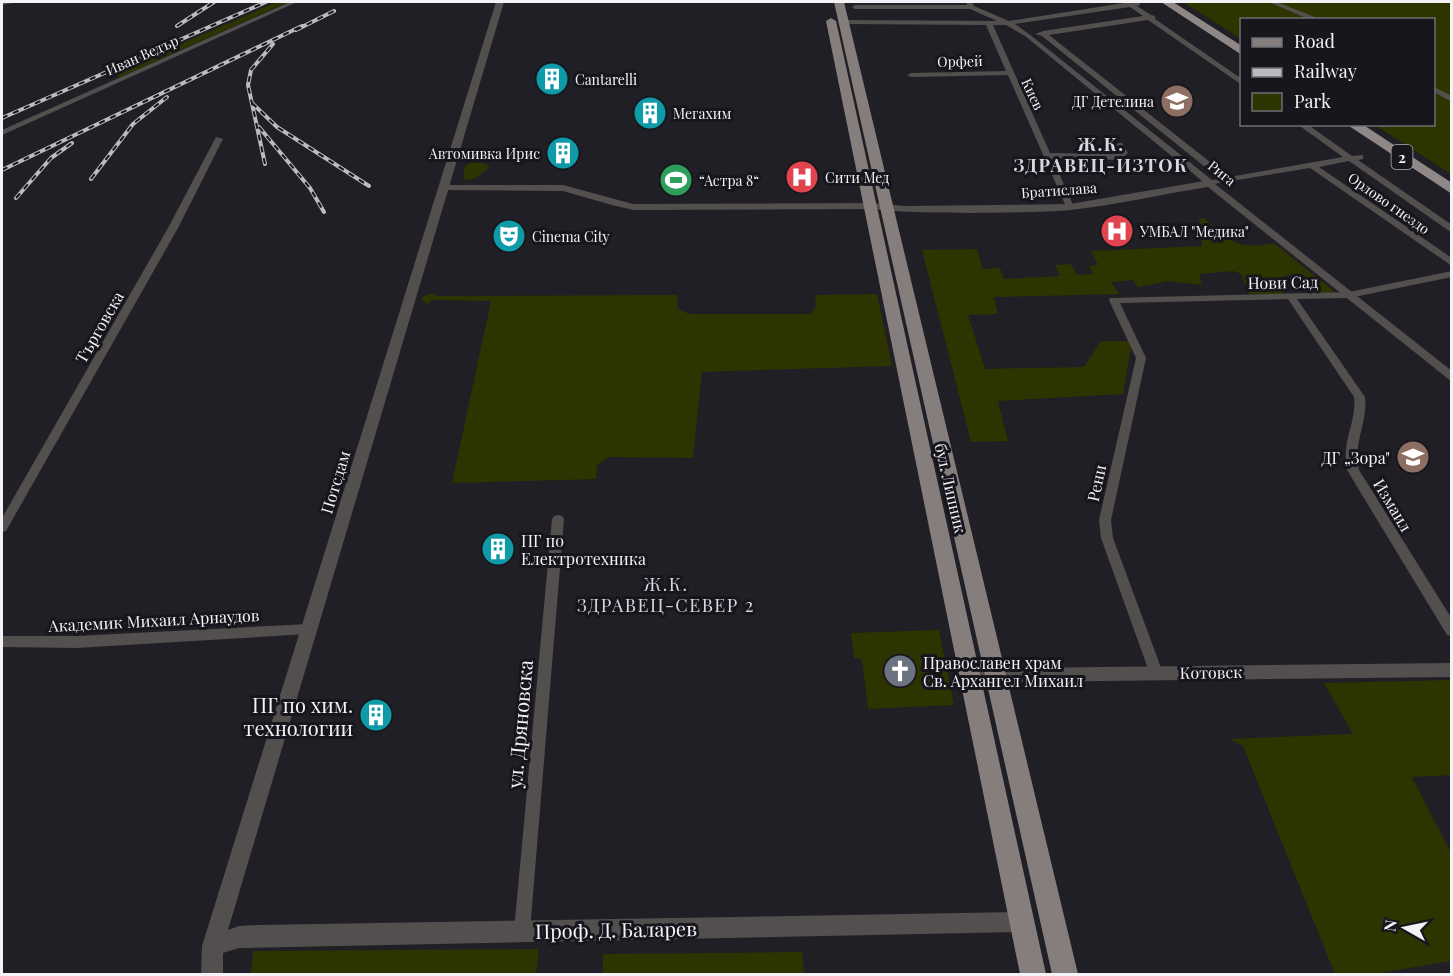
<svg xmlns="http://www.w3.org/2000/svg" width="1453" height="976" viewBox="0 0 1453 976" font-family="'Playfair Display',serif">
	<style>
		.green { fill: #2e3400 }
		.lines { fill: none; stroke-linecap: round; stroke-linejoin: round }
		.minor { fill: #534f4e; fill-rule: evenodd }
		.tertiary { fill: #534f4e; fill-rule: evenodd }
		.primary { fill: #867e7d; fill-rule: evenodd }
		.trunk { fill: #908886; fill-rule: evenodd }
		.rail-casing { stroke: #bbbbc0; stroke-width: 4 }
		.rail { stroke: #16161c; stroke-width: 2; stroke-dasharray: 6; stroke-linecap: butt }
		.labels { text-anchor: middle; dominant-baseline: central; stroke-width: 6; stroke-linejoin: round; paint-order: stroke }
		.far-street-label { font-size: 14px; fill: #f2f2f7; stroke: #16161c }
		.far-poi-label { font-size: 14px; fill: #f2f2f7; stroke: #16161c; text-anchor: start }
		.shield { fill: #16161c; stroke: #b0b0b5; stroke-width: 1.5 }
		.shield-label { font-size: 15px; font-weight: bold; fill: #f2f2f7 }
		.street-label { font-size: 16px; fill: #f2f2f7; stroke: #16161c }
		.poi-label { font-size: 16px; fill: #f2f2f7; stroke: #16161c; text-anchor: start }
		.far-district-label { font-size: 18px; font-weight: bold; letter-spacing: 1.5px; fill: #d7d7e0; stroke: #16161c }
		.neighbourhood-label { font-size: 18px; letter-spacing: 1.5px; fill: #d7d7e0; stroke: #16161c }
		.near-poi-label { font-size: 20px; fill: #f2f2f7; stroke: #16161c; text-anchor: end }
		.near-street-label { font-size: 20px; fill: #f2f2f7; stroke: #16161c }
	</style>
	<rect width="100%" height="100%" fill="#1f1f25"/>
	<path class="green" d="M277,2H288L120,77L113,74Z
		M1183,2H1451V174L1375,125L1434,124V20H1242L1241,39Z
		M470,163H484L490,167L474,179L463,180L465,166Z
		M1204,218C1230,242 1238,250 1274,243L1335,292L1318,294L1296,274L1270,279L1286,295L1249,294L1241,274L1234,271L1199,274L1202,285L1169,281L1138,287L1133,280L1111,282L1119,294L994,297L998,314L968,315L985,369L1084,367L1101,341H1132L1123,394L998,401L1008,441L971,442L922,250L977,249L983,269L1000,268L1004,279L1060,276L1055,265L1071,264L1077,275L1093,274L1089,266L1098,265L1091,251L1202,246L1199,219Z
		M429,294H435V296L677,295L678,309L689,314H810L816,307L815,295L877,294L892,366L702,372L693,458L609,457L597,465L596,479L452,483L491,301L432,300L428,305L422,300V297Z
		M939,630L954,705L868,709L862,659L854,658L851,633Z
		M1451,680V775L1412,777L1451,853V961L1373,974H1335L1243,746L1229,739L1353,734L1324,683Z
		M539,949L536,974H251L253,951Z
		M802,952L804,974H603V954Z"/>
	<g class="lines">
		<path class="minor" d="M2,2H18L2,5Z
			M290,2H297L2,135V130Z
			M966,2H972L974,6L1009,21L1130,2L1140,3V5L1137,6L1151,15L1155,16V19L1242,79V85L1148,20L1049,35L1229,177L1343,157L1297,124H1307L1352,156L1363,155V159L1358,160L1452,225V233L1349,161L1319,167L1452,258V266L1310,168L1207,185L1025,36L1006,25H993L1050,153L1118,154L1120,153L1115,145L1119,143H1122L1128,153L1120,160L1052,158L1074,207L1070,210L1067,209L1008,75L911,77L907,75L911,73L1006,71L986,25L844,24L841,22L844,20L997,21L970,9H855L852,7L855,5H967ZM1130,7L1143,16L1043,31L1035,34L1042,36L1220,179L1212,180L1029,34L1015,24Z
			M1269,2H1277L1322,20H1311Z
			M1434,87L1452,96V102L1434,92Z
			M216,137L223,139L178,228L6,531L2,532V518L168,228Z
			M443,185H563L633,204L871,203L875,206L871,209L633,210L612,205L563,191L440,190L439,188Z
			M1452,271V277L1349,298L1297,299L1365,397C1368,423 1353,440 1359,470L1452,619V636L1447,635L1347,470C1341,440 1357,423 1354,397L1288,299L1120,303L1146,358L1111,520L1113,538L1163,673L1161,677L1156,679L1151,677L1101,538L1099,520L1136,358L1109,300L1110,298L1349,292Z
			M558,515L562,516L564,519L530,931L528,937L522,939L516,937L514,931L552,519L554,516Z
			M308,624L313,625L315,629L313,633L308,634L76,648L2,647V636H76Z"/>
		<path class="tertiary" d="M496,2H504L228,930L239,926L258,925L1021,912L1028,915L1031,922L1028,929L1021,932L239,948L223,953V974H201L202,946Z
			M1210,180L1452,371V382L1208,187C1163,194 1117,205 1071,210C1046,213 878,216 865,206L871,203L905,206L1070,204Z
			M1452,663V677L1019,682L971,686L965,684L962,679L965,674L971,672L1019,668Z"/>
		<path class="primary" d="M834,2H844L1078,974H1052Z
			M831,18L836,21L1046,974H1020L826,21Z"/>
		<path class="trunk" d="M1161,2H1173L1242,46V55Z
			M1346,124H1362L1452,183V194Z"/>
		<g class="rail-casing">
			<path id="rail" d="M177,26L214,2
				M296,30L334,11
				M252,103L277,127L369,186
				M2,118L266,2
				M259,127L310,188L324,212
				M265,164L248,85L251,70L273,44
				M2,170L302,26
				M91,179L133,124L167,97
				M16,198L51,158L72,143"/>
		</g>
		<use href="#rail" class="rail"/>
	</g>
	<defs>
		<g id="building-disc" transform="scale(1.725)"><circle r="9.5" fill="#0f9aa8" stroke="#16161c"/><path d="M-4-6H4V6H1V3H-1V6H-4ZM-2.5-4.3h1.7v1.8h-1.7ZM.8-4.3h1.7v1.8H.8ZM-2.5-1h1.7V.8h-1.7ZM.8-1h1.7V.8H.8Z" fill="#fff"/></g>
		<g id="school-disc" transform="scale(1.725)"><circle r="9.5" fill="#8d6e63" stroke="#16161c"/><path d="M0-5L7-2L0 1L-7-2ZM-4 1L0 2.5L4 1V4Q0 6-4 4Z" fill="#fff"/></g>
		<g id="hospital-disc" transform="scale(1.725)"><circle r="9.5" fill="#e0444e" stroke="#16161c"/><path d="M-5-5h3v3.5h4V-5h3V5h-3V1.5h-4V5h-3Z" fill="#fff"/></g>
		<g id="stadium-disc" transform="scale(1.725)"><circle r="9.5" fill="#2e9e5b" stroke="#16161c"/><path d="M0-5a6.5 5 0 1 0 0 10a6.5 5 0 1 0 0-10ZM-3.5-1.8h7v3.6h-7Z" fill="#fff"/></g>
		<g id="theatre-disc" transform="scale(1.725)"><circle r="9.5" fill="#0f9aa8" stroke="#16161c"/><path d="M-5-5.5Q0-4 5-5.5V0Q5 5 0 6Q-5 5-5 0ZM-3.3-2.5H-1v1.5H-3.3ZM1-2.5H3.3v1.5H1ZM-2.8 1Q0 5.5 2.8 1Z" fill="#fff"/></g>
		<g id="church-disc" transform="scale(1.725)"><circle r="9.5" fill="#6b7280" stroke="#16161c"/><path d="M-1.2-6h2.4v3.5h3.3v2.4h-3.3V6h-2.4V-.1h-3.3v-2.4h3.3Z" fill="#fff"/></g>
	</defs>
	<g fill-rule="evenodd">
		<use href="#building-disc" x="552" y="79"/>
		<use href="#school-disc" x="1177" y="101"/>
		<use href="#building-disc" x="650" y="113"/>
		<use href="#building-disc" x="563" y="153"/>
		<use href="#hospital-disc" x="802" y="177"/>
		<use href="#stadium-disc" x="676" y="180"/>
		<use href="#hospital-disc" x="1117" y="231"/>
		<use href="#theatre-disc" x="509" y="236"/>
		<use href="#school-disc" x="1413" y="457"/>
		<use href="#building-disc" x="498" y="549"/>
		<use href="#church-disc" x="900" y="671"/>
		<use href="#building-disc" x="376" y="715"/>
	</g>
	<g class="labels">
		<g class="far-street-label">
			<text transform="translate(142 55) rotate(-24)">Иван Ведър</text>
			<text transform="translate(960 61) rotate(-1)">Орфей</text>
			<text transform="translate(1033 94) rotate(65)">Киев</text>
			<text transform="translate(1222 173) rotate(39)">Рига</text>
			<text transform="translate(1059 190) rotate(-4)">Братислава</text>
			<text transform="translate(1389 203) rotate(35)">Орлово гнездо</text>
		</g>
		<g class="far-poi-label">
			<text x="575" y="79">Cantarelli</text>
			<text x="1154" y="101" text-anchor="end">ДГ Детелина</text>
			<text x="673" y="113">Мегахим</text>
			<text x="540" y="153" text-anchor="end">Автомивка Ирис</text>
			<text x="825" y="177">Сити Мед</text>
			<text x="699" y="180">“Астра 8“</text>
			<text x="1140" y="231">УМБАЛ "Медика"</text>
			<text x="532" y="236">Cinema City</text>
		</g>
		<rect class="shield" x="1391.5" y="145" width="21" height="24" rx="4.5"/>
		<g class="shield-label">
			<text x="1402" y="157">2</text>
		</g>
		<g class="street-label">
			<text transform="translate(1283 282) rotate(-1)">Нови Сад</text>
			<text transform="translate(99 327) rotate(-60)">Търговска</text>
			<text transform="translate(335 482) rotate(-73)">Потсдам</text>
			<text transform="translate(1096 483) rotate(-78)">Рени</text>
			<text transform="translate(951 488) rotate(77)">бул. Липник</text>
			<text transform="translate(1393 505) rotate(59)">Измаил</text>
			<text transform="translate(154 620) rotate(-3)">Академик Михаил Арнаудов</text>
			<text transform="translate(1211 672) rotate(-1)">Котовск</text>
		</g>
		<g class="poi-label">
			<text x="1390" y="457" text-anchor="end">ДГ „Зора"</text>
			<text x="521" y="540">ПГ по<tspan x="521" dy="18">Електротехника</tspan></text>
			<text x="923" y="662">Православен храм<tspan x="923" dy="18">Св. Архангел Михаил</tspan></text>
		</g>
		<g class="far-district-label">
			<text x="1101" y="144">Ж.К.<tspan x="1101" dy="21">ЗДРАВЕЦ-ИЗТОК</tspan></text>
		</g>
		<g class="neighbourhood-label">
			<text x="666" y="584">Ж.К.<tspan x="666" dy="21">ЗДРАВЕЦ-СЕВЕР 2</tspan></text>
		</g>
		<g class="near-poi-label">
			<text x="353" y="704">ПГ по хим.<tspan x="353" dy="23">технологии</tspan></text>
		</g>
		<g class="near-street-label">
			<text transform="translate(519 724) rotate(-85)">ул. Дряновска</text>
			<text transform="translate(616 929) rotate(-1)">Проф. Д. Баларев</text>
		</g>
	</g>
	<rect width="1453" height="976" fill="none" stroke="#f2f2f7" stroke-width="6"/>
	<rect x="1240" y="18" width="195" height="108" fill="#16161c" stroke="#6e6e74" stroke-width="1.5"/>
	<rect x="1252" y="38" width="30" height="9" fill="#867e7d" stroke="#6e6e74" stroke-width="1.5"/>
	<text x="1294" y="48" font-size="18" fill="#f2f2f7">Road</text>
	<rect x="1252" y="68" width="30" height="9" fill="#bbbbc0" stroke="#6e6e74" stroke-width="1.5"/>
	<text x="1294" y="78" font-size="18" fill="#f2f2f7">Railway</text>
	<rect x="1252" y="93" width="30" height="18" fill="#2e3400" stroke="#6e6e74" stroke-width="1.5"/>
	<text x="1294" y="108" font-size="18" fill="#f2f2f7">Park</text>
	<g transform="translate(1405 928) rotate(279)" stroke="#16161c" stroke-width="4.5" paint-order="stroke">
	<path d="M0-4.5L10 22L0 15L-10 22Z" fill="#f2f2f7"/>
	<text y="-9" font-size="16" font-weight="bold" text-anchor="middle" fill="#f2f2f7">N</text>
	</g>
</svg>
